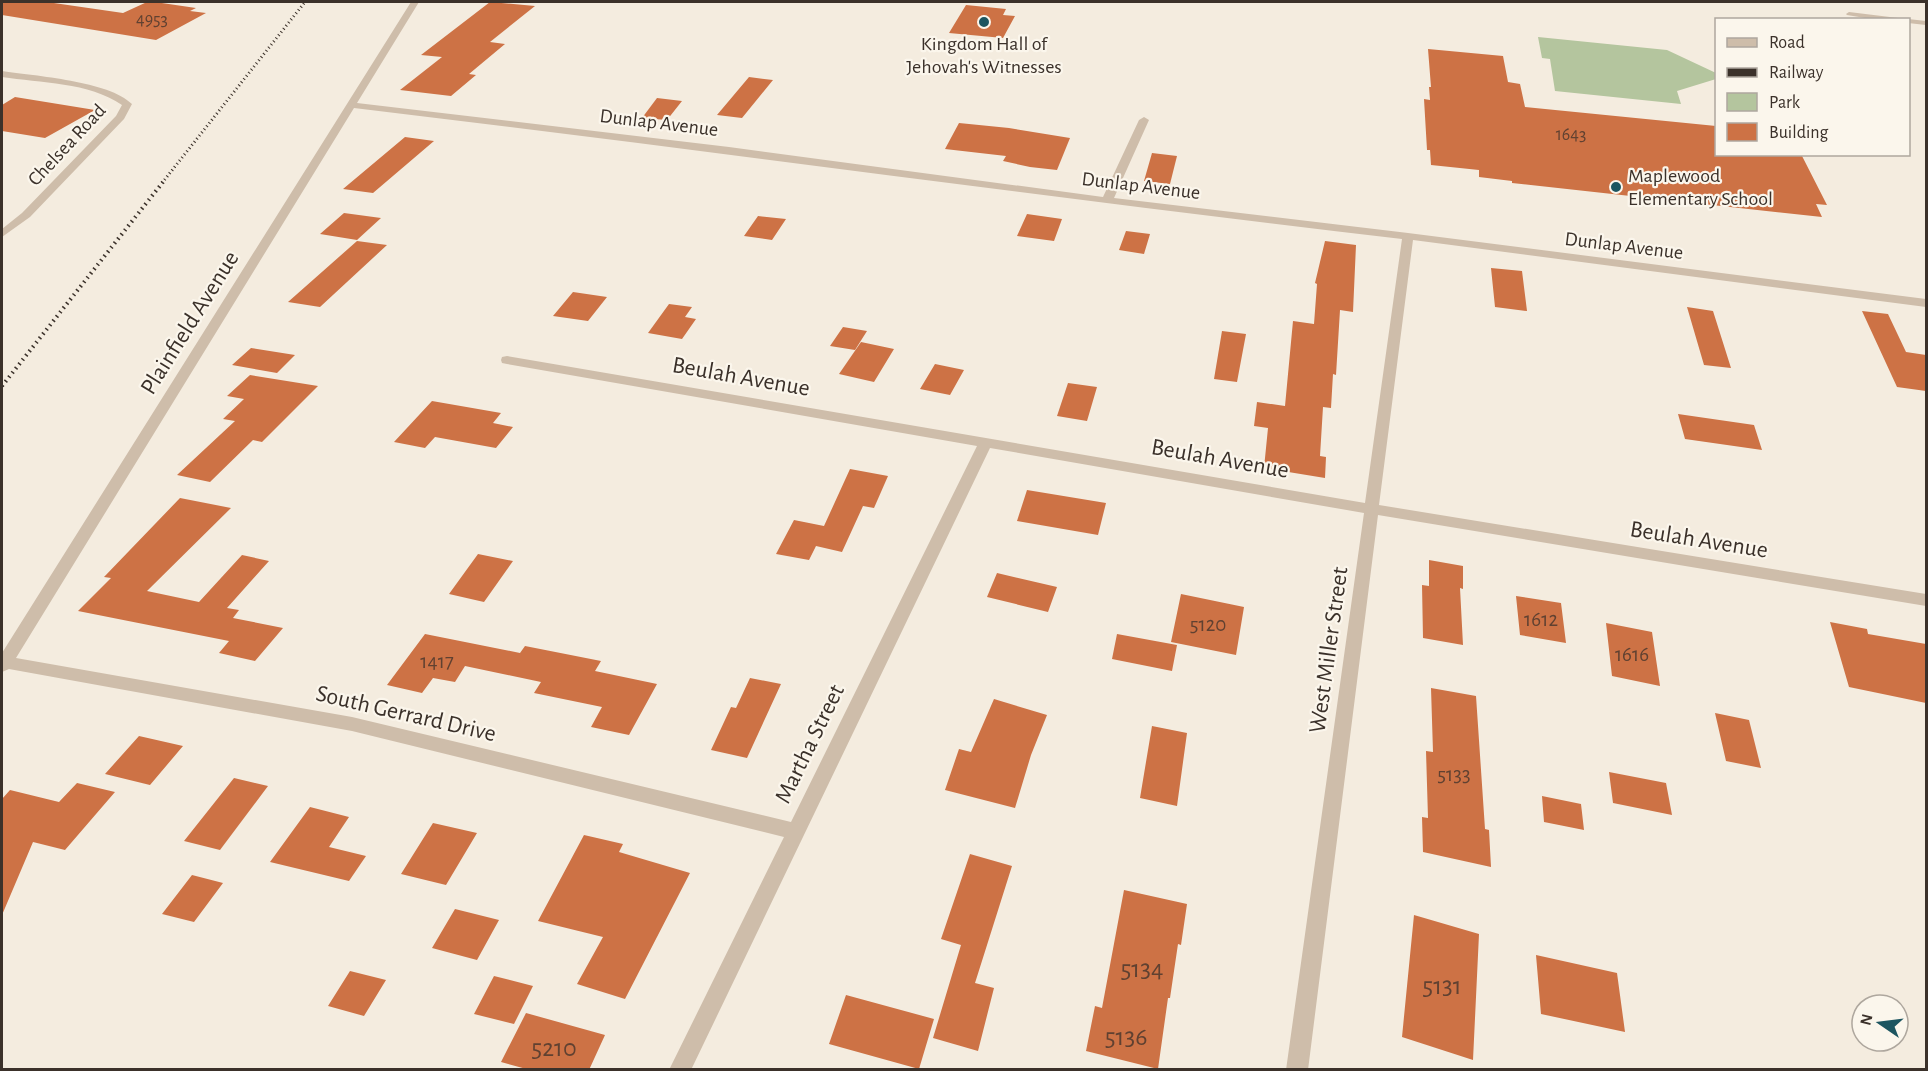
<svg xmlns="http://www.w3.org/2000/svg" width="1928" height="1071" viewBox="0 0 1928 1071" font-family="'Alegreya Sans',sans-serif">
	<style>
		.green { fill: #b4c59e }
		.building { fill: #cd7245 }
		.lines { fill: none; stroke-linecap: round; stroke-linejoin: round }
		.lane { fill: #cebdaa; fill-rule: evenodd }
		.street { fill: #cebdaa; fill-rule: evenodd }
		.rail-far1 { stroke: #3b312a; stroke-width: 3; stroke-dasharray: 1 3; stroke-linecap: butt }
		.rail { stroke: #3b312a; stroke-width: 4; stroke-dasharray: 1.5 4; stroke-linecap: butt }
		.poi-dot { fill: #1c5560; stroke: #fbf6ec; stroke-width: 2 }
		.labels { text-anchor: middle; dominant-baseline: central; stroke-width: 4.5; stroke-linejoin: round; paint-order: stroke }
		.far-number-label { font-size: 18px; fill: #604131 }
		.far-poi-label { font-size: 20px; fill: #3b312a; stroke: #fbf6ec }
		.far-street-label { font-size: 20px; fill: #3b312a; stroke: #fbf6ec }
		.number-label { font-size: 21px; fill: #604131 }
		.street-label { font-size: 24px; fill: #3b312a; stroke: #fbf6ec }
		.near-number-label { font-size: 26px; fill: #604131 }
	</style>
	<rect width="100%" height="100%" fill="#f4ecdf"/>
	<path class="green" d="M1538,37L1667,50L1716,73V79L1677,91L1681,104L1555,91L1550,59L1542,58Z"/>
	<path class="building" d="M2,2H47L123,13L147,2H155L196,8L190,11L206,13L156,40L2,15Z
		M490,2L535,6L490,42L505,44L469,74L476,75L451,96L400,90L442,57L421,55Z
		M966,5L1006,9L1003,15L1015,16L1003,38L949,33Z
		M1428,49L1503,56L1508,82L1520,84L1525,107L1716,126V154H1801L1827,205L1816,204L1822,217L1512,183V181L1479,177V170L1431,165L1430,150H1427L1424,99L1430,100L1429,87H1431Z
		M749,77L773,80L742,118L717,115Z
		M15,97L95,110L45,138L2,131V105Z
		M657,98L682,101L667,120L642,118Z
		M959,123L1009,128L1070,138L1057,170L1030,167L1003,161L1006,156L945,149Z
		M405,137L434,141L373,193L343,189Z
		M1152,153L1177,156L1170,184L1144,181Z
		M344,213L381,218L357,240L320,234Z
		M1027,214L1062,219L1054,241L1017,236Z
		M758,216L786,219L772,240L744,236Z
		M1126,231L1150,234L1144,254L1119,250Z
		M357,241L387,245L320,307L288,302Z
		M1325,241L1356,245L1353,312L1340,310L1336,375L1333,374L1331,408L1323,407L1320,456L1326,457L1325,478L1264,468L1268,428L1254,426L1257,402L1285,406L1293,321L1314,324L1317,284L1315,283Z
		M1491,268L1522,271L1527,311L1495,307Z
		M573,292L607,297L588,321L553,316Z
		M669,304L692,307L685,317L696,319L682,339L648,333Z
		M1687,307L1713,311L1731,368L1704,365Z
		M1862,311L1888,314L1906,352L1926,355V391L1897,387Z
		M843,327L867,331L855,350L830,346Z
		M1222,331L1246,334L1237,382L1214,379Z
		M861,342L894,349L874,382L839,374Z
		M251,348L295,355L277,373L232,365Z
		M935,364L964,370L950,395L920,389Z
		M250,375L318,386L262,442L253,440L210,482L177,475L235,421L223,419L244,399L227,396Z
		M1068,383L1097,387L1087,421L1057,416Z
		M432,401L501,413L493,423L513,427L496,448L435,437L425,448L394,442Z
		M1678,414L1754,425L1762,450L1685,439Z
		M850,469L888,476L874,508L863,506L842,552L816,546L809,560L776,554L794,520L824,526Z
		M1027,490L1106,503L1098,535L1017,521Z
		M180,498L231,508L147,591L199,602L242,555L269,561L227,608L239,610L233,618L283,628L255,661L219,653L229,641L78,611L111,578L104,577Z
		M478,554L513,561L484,602L449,594Z
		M1429,560L1463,566V589L1460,588L1463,645L1423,638L1422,585L1429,586Z
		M997,573L1057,587L1048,612L987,597Z
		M1181,594L1244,607L1236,655L1171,642Z
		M1516,596L1561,603L1566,643L1520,635Z
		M1830,622L1867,629L1868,634L1926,644V703L1849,687Z
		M1606,623L1652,632L1660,686L1612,676Z
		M425,634L520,653L525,646L601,661L595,671L657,684L629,735L591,727L602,707L534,693L541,682L465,666L455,682L433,678L422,693L387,685Z
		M1117,634L1177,645L1172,671L1112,659Z
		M750,678L781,684L747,758L711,750L731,707L736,708Z
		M1431,688L1476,696L1485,829L1489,830L1491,867L1423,852L1422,817L1428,818L1426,751L1433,752Z
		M994,699L1047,715L1031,755L1015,808L945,790L959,749L971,752Z
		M1715,713L1749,720L1761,768L1726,761Z
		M1152,726L1187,733L1177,806L1140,798Z
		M139,736L183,746L150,785L105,774Z
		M1609,772L1666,783L1672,815L1613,803Z
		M234,778L268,786L220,850L184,841Z
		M77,783L115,792L65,850L33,842L2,915V799L10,790L59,802Z
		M1542,796L1581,804L1584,830L1544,822Z
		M310,807L349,817L329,847L366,856L349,881L270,862Z
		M433,823L477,833L446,885L401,874Z
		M584,835L623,844L619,852L690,873L625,999L577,984L603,937L538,921Z
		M970,854L1012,866L975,983L994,988L978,1051L933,1038L961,945L941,939Z
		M192,875L223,883L194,922L162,914Z
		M1124,890L1187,904L1181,945L1178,944L1170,998H1168L1158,1069L1086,1051L1095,1006L1102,1008Z
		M455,909L499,920L477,960L432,948Z
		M1414,915L1479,934L1473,1060L1402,1037Z
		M1536,955L1617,973L1625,1032L1541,1014Z
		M350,971L386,980L364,1016L328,1006Z
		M494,976L533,986L514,1024L474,1014Z
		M846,995L934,1019L919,1069L829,1044Z
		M526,1013L605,1035L589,1070H530L501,1062Z"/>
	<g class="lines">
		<path class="lane" d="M1849,12L1898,18L1901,20H1877L1847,15L1846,14Z
			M1908,19L1926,21V25L1908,23V20H1906Z"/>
		<path class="street" d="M411,2H419L357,103L729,147L1103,197L1139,120L1144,117L1149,120L1114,198L1408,233L1926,299V307L1413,240L1379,505L1926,594V606L1378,515L1308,1070H1286L1364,513L990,448L691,1070H669L784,837L352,731L9,669L2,672V653ZM354,108C704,150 1052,198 1402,239L1365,503L507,356L502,357L501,360L502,363L507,364L977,446L791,822L352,717L16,658Z
			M2,71C35,76 109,81 132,104L124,119L30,217L2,237V229L22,213L116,116L122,105C89,82 40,83 2,77Z"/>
		<path class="rail-far1" d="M162,183L305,2"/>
		<path class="rail" d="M2,386L163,182"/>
	</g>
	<g class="poi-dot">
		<circle cx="984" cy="22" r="6"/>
		<circle cx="1616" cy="187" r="6"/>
	</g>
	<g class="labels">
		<g class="far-number-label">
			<text x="152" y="20">4953</text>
			<text x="1571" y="135">1643</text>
		</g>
		<g class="far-poi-label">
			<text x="984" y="44">Kingdom Hall of<tspan x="984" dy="23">Jehovah's Witnesses</tspan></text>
			<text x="1628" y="176" text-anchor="start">Maplewood<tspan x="1628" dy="23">Elementary School</tspan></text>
		</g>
		<g class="far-street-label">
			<text transform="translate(659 123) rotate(7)">Dunlap Avenue</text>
			<text transform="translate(67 145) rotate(-47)">Chelsea Road</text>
			<text transform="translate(1141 186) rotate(7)">Dunlap Avenue</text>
			<text transform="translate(1624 246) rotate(7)">Dunlap Avenue</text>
		</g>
		<g class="number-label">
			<text x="1541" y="619">1612</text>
			<text x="1208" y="624">5120</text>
			<text x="1632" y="654">1616</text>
			<text x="437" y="661">1417</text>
			<text x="1454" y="774">5133</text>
		</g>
		<g class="street-label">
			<text transform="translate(190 323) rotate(-58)">Plainfield Avenue</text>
			<text transform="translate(741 377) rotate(10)">Beulah Avenue</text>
			<text transform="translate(1220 459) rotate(10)">Beulah Avenue</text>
			<text transform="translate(1699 540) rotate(9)">Beulah Avenue</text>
			<text transform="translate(1329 650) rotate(-82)">West Miller Street</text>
			<text transform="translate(406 714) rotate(13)">South Gerrard Drive</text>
			<text transform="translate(810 744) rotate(-64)">Martha Street</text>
		</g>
		<g class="near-number-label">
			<text x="1142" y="969">5134</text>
			<text x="1442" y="986">5131</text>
			<text x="1126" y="1037">5136</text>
			<text x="554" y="1048">5210</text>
		</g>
	</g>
	<rect width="1928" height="1071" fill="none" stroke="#3b312a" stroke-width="6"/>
	<rect x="1715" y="18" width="195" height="138" fill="#fbf6ec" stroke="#aea79e" stroke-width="1.5"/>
	<rect x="1727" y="38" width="30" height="9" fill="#cebdaa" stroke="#aea79e" stroke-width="1.5"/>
	<text x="1769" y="48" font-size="18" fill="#3b312a">Road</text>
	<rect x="1727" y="68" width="30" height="9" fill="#3b312a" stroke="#aea79e" stroke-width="1.5"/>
	<text x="1769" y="78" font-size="18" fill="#3b312a">Railway</text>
	<rect x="1727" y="93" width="30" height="18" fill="#b4c59e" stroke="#aea79e" stroke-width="1.5"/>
	<text x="1769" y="108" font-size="18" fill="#3b312a">Park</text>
	<rect x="1727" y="123" width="30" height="18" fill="#cd7245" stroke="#aea79e" stroke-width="1.5"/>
	<text x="1769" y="138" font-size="18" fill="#3b312a">Building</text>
	<g transform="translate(1880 1023) rotate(284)"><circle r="28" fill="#fbf6ec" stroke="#aea79e" stroke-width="1.5"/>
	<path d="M0-4.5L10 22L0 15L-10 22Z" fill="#1c5560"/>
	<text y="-9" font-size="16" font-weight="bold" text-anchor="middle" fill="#3b312a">N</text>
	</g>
</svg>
